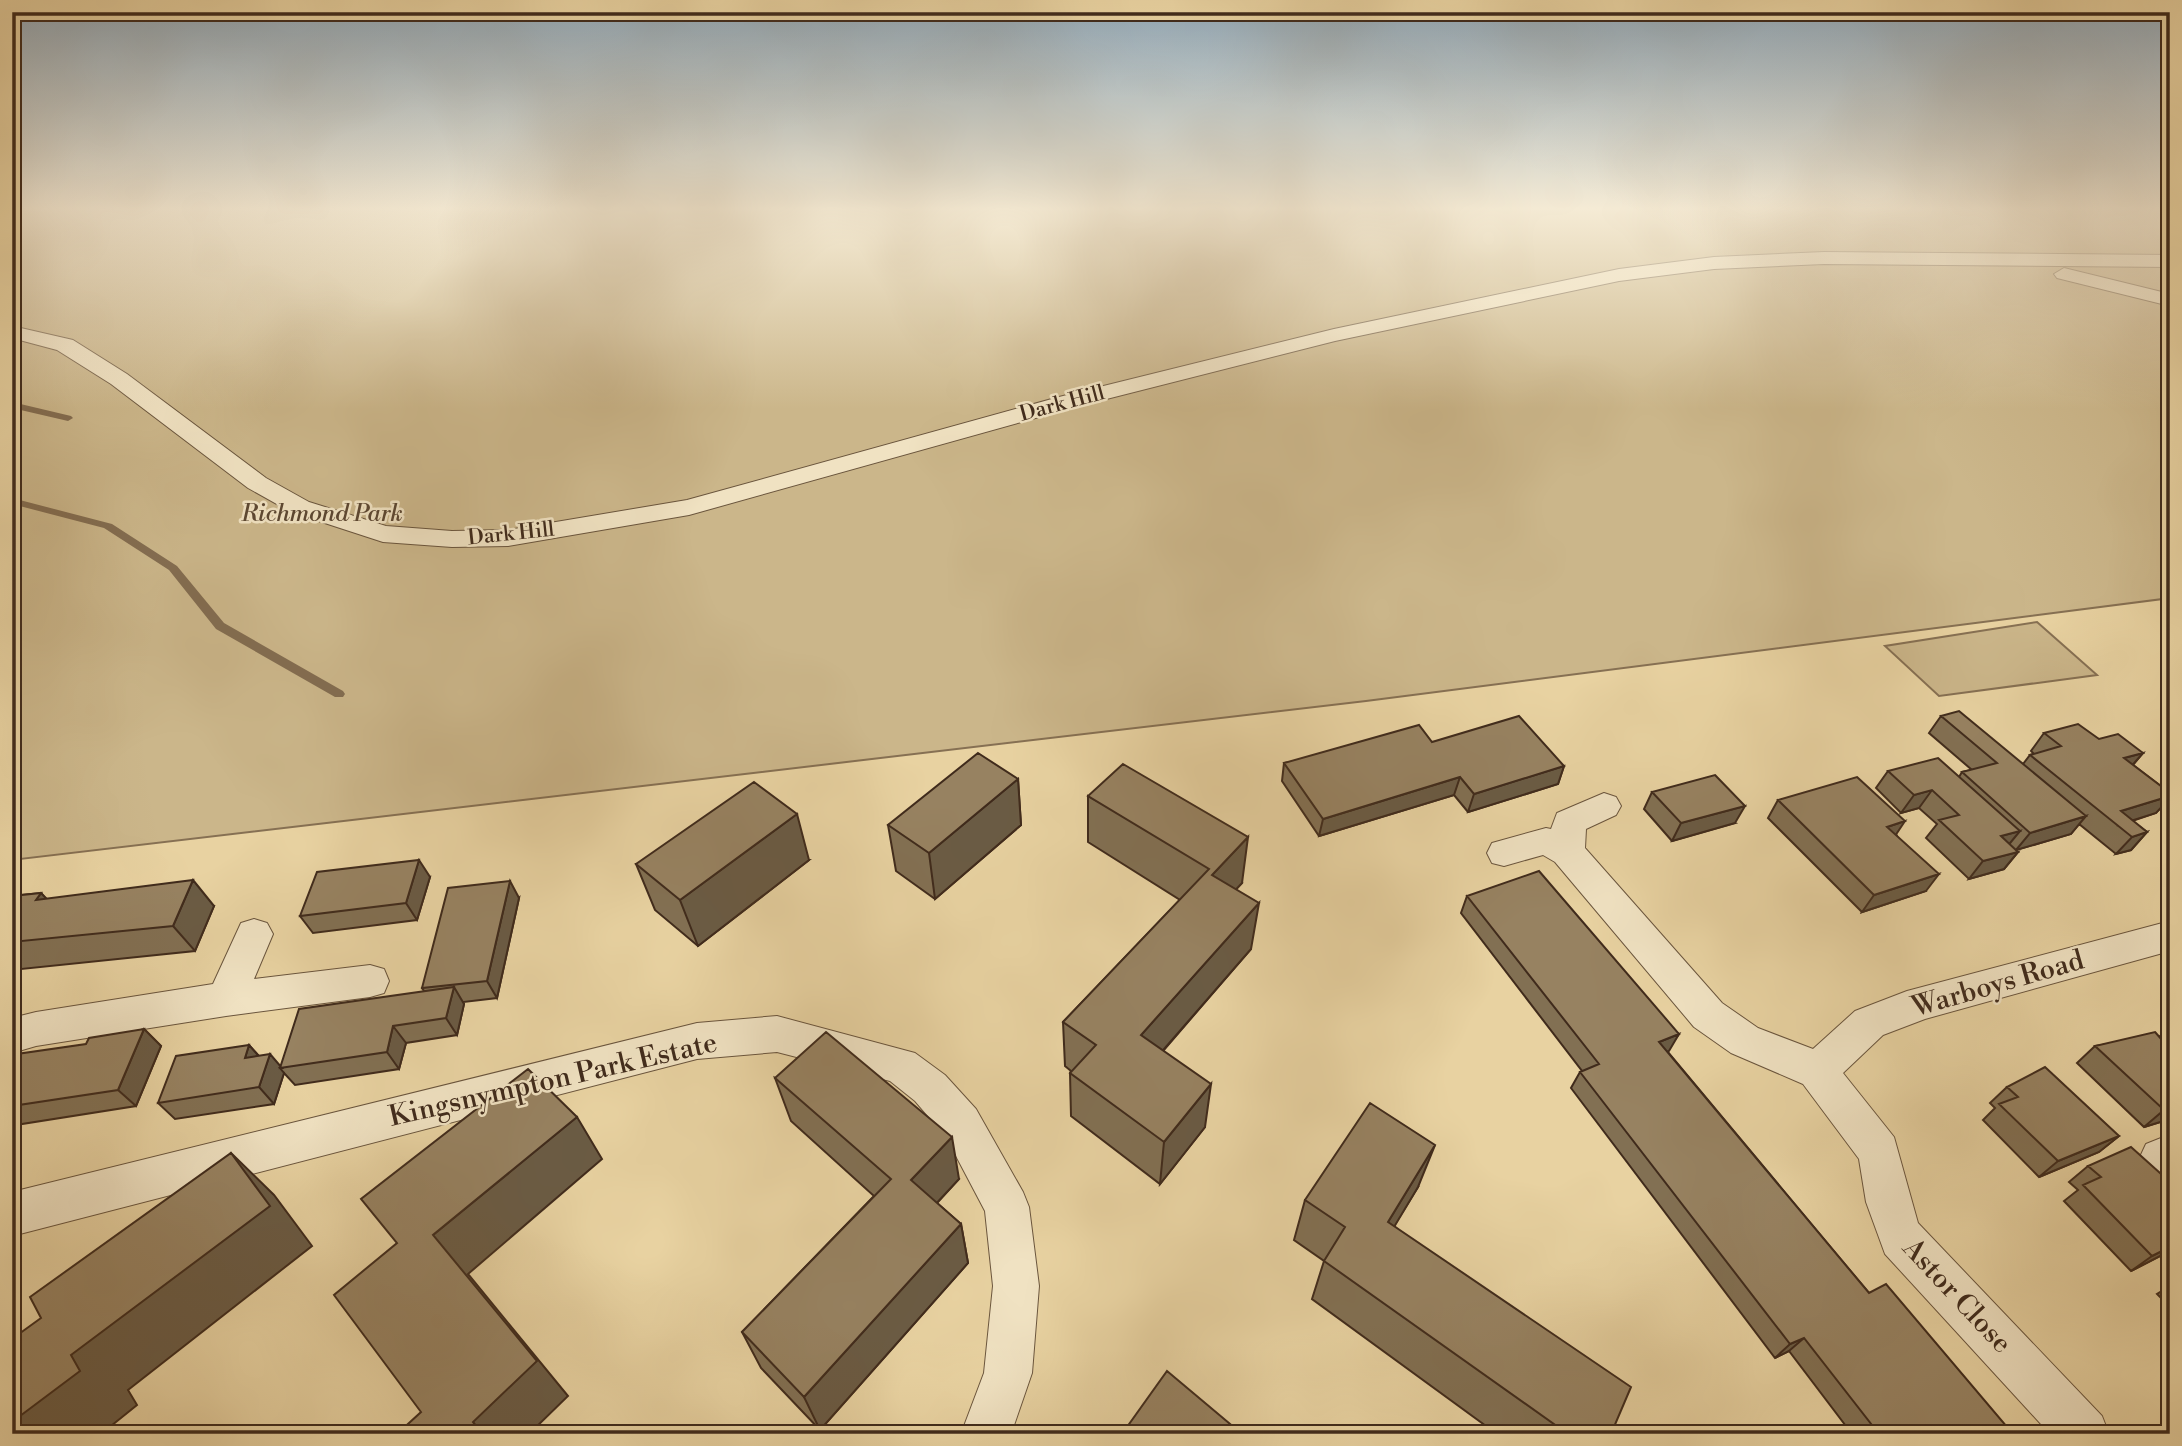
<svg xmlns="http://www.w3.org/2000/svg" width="2182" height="1446" viewBox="0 0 2182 1446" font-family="'Libre Bodoni',serif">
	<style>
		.green { fill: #cbb68a; stroke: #867053; stroke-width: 2 }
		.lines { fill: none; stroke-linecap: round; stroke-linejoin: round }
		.stream { fill: #836d51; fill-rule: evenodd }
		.street-casing { stroke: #6a553d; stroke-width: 2 }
		.street { fill: #f0e2c2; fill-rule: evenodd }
		.wall { fill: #827053; stroke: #402b1c; stroke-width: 2 }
		.shaded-wall { fill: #6a5b44; stroke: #402b1c; stroke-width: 2 }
		.building { fill: #978261; stroke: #402b1c; stroke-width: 2 }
		.labels { text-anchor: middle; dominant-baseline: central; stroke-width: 5; stroke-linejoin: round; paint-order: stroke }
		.far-street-label { font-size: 21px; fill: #402b1c; stroke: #f0e2c2 }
		.park-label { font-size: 24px; font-style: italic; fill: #5c4732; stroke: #f0e2c2 }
		.near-street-label { font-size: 28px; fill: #402b1c; stroke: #f0e2c2 }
	</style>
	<rect width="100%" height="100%" fill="#e8d2a1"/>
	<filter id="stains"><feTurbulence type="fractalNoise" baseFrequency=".00286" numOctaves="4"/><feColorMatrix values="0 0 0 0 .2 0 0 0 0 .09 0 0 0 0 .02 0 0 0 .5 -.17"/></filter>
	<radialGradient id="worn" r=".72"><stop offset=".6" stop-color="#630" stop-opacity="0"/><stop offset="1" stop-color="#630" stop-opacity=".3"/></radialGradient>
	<path class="green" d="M12,207H2170V598L1366,701L12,860Z
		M2037,622L2097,675L1939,696L1885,646Z"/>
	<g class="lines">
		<path class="stream" d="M12,402L71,416L73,418L68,421L12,408Z
			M12,498L112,524L177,566L224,623L343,691L345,694L343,697H335L216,629L169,570L104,528L12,504Z"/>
		<g class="street-casing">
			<path id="street" d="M1824,252L2170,255V267L1824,264L1714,269L1619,281L1335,341L1075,407L689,515L508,546L452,547L383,542L291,512L248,488L111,384L57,350L12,338V326L73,340L127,374L266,478L309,502L386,526L452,531L508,530L687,500L1059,397L1334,329L1619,269L1714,257Z
				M2064,268L2170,294V306L2057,278L2054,274Z
				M1604,793L1616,797L1621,806L1616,815L1586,829L1585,848L1722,1003L1758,1028L1813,1049L1855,1011L1907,991L2170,921V951L1925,1019L1883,1035L1843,1073L1894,1137L1918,1223L2102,1416L2109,1434H2050L1885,1254L1866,1202L1859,1159L1803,1084L1731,1053L1694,1027L1555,862L1543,855L1504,866L1492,863L1487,853L1492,843L1546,828L1551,829L1557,813Z
				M254,919L267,923L273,934L254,979L370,965L384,969L389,981L384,993L370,997L226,1016L36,1046L12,1053V1018L36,1012L213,984L241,923Z
				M777,1016L915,1053L945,1075L976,1109L1023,1192L1029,1207L1039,1286L1032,1373L1011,1434H961L984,1373L993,1286L985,1211L946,1137L915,1101L890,1081L777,1052L697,1059L12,1236V1192L697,1023Z
				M2161,1138L2170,1142V1184L2146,1174L2139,1159L2146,1144Z"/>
		</g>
		<use href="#street" class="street"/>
	</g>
	<path class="wall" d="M1941,716L2023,764L2030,755L2034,754L2031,751L2044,733L2099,739L2143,753L2133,765L2170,793V798L2156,813L2132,821L2147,832L2131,850L2116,854L2079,824L2071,834L2016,850L2018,852L2004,869L1969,879L1926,838L1937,824L1919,808L1901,813L1876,788L1888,771L1959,777L1962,772L1972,770L1929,733Z
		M1432,742L1564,766L1558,784L1468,812L1454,795L1319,836L1282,781L1284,763Z
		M1018,779L1021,825L935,899L896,871L888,825Z
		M1652,792L1735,823L1672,841L1644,809Z
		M1088,796L1242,883L1236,889L1251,949L1163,1051L1205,1127L1160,1184L1071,1116L1070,1073L1071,1071L1065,1066L1063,1022L1180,900L1088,842Z
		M1778,800L1896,834L1926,891L1862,912L1768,818Z
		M809,860L698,946L655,910L636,864Z
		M430,877L417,920L313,933L300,916Z
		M41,893L46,899L214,906L195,951L12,970V896Z
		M1467,896L1679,1034L1667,1051L1869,1293L2013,1434H1852L1789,1351L1775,1358L1571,1088L1580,1072L1582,1071L1461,913Z
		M519,898L497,998L463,1002L464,1004L457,1035L406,1043L399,1069L295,1085L284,1073L274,1104L175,1119L158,1103L249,1045L259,1056L281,1066L424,991L422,988Z
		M2170,1027V1119L2144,1127L2077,1063L2095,1046L2159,1037Z
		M144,1029L161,1046L136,1106L16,1125L12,1132V1064Z
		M775,1078L959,1179L937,1203L961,1224L968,1263L820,1430L761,1368L742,1332L874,1196L791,1121Z
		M2007,1087L2119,1136L2099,1152L2039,1177L1983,1120L1995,1108L1990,1103Z
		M2088,1166L2170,1182V1251L2131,1271L2064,1201L2078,1190L2069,1182Z
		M1418,1187L1394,1226L1611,1434H1497L1312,1299L1324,1261L1294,1240L1305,1200Z
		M2170,1286V1307L2157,1294Z"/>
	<path class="shaded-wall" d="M2143,753L2128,770L2124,758Z
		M1564,766L1558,784L1468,812L1474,794Z
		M1460,777L1454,795L1319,836L1323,819Z
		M1018,779L1021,825L935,899L929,853Z
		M1932,790L1919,808L1901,813L1914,795Z
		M2170,796V798L2156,813L2118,825L2121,811Z
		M1745,806L1735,823L1672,841L1681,823Z
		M797,814L809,860L698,946L680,900Z
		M2086,816L2071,834L2016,850L2030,833Z
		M1905,821L1893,839L1887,827Z
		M2020,831L2006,848L2001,836Z
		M2147,832L2131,850L2116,854L2132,837Z
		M1248,837L1242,883L1207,921L1212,875Z
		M2018,852L2004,869L1969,879L1983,861Z
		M419,860L430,877L417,920L406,903Z
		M1939,874L1926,891L1862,912L1874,895Z
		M193,880L214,906L195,951L173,926Z
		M510,881L519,898L497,998L487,981Z
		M41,893L66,919L36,900Z
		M1259,903L1251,949L1138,1079L1141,1035Z
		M454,987L464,1004L457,1035L446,1018Z
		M393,1026L406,1043L399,1069L387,1052Z
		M144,1029L161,1046L136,1106L118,1090Z
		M1679,1034L1669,1051L1649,1058L1659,1042Z
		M249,1045L264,1062L245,1058Z
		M270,1054L282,1068H280L284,1073L274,1104L259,1087Z
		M1211,1084L1205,1127L1160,1184L1164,1142Z
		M2170,1109V1119L2144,1127L2164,1110Z
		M577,1117L602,1159L468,1274L568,1396L529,1434H482L473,1422L433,1235Z
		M12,1123L16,1125L12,1132Z
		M2119,1136L2099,1152L2039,1177L2058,1161Z
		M952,1137L959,1179L920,1221L911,1180Z
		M1435,1145L1418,1187L1373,1262L1388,1222Z
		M231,1153L274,1195L312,1246L128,1390L137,1405L101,1434H12V1422L71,1355Z
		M961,1224L968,1263L820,1430L804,1397Z
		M2170,1247V1251L2131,1271L2152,1256Z
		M1804,1338L1789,1351L1775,1358L1790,1344Z"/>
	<path class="building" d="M1959,711L2086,816L2030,833L1962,772L1997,763L1941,716Z
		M1519,716L1564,766L1474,794L1460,777L1323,819L1284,763L1419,725L1432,742Z
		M2078,724L2099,739L2118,734L2143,753L2124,758L2170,793V796L2121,811L2147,832L2132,837L2030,755L2061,746L2044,733Z
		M978,753L1018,779L929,853L888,825Z
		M1938,758L2020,831L2001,836L2018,852L1983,861L1939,820L1959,815L1932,790L1914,795L1888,771Z
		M1123,764L1248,837L1212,875L1259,903L1141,1035L1211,1084L1164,1142L1070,1073L1096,1045L1063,1022L1209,869L1088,796Z
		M1715,775L1745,806L1681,823L1652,792Z
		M1857,777L1905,821L1887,827L1939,874L1874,895L1778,800Z
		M754,782L797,814L680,900L636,864Z
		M419,860L406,903L300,916L317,872Z
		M1539,871L1679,1034L1659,1042L1869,1293L1886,1284L2013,1434H1879L1804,1338L1790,1344L1580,1072L1599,1064L1467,896Z
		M193,880L173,926L12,942V896L41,893L36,900Z
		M510,881L487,981L422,988L448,888Z
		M454,987L446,1018L393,1026L387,1052L280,1068L299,1009Z
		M144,1029L118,1090L12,1106V1064L17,1054L86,1044L89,1038Z
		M826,1032L952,1137L911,1180L961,1224L804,1397L742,1332L891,1179L775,1078Z
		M2155,1032L2170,1049V1109L2164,1110L2095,1046Z
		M249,1045L245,1058L270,1054L259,1087L158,1103L176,1056Z
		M2045,1067L2119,1136L2058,1161L1999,1104L2018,1097L2007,1087Z
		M528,1069L577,1117L433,1235L537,1361L473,1422L482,1434H397L421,1412L334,1295L397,1243L361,1199Z
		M1370,1103L1435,1145L1388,1222L1631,1387L1611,1434H1568L1324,1261L1345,1227L1305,1200Z
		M2131,1147L2170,1182V1247L2152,1256L2083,1185L2101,1177L2088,1166Z
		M231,1153L270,1206L71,1355L80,1371L12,1422V1339L41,1318L30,1297Z
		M1167,1371L1242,1434H1122Z"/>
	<linearGradient id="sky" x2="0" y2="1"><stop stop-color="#91a9ba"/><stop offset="0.51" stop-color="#f5ebd5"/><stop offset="1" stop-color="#f5ebd5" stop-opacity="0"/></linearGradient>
	<rect width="2182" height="409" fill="url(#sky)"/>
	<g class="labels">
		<g class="far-street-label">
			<text transform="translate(1062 404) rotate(-15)">Dark Hill</text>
			<text transform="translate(511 534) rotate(-6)">Dark Hill</text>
		</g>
		<g class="park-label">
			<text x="322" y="514">Richmond Park</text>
		</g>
		<g class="near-street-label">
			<text transform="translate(1998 984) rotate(-16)">Warboys Road</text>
			<text transform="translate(553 1080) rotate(-13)">Kingsnympton Park Estate</text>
			<text transform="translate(1957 1296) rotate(47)">Astor Close</text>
		</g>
	</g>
	<rect width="2182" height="1446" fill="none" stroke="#e8d2a1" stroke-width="42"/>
	<rect x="14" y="14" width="2154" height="1418" fill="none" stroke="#402b1c" stroke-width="3.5"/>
	<rect x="21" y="21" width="2140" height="1404" fill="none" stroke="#402b1c" stroke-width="2"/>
	<rect width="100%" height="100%" filter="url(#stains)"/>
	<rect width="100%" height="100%" fill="url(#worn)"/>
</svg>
